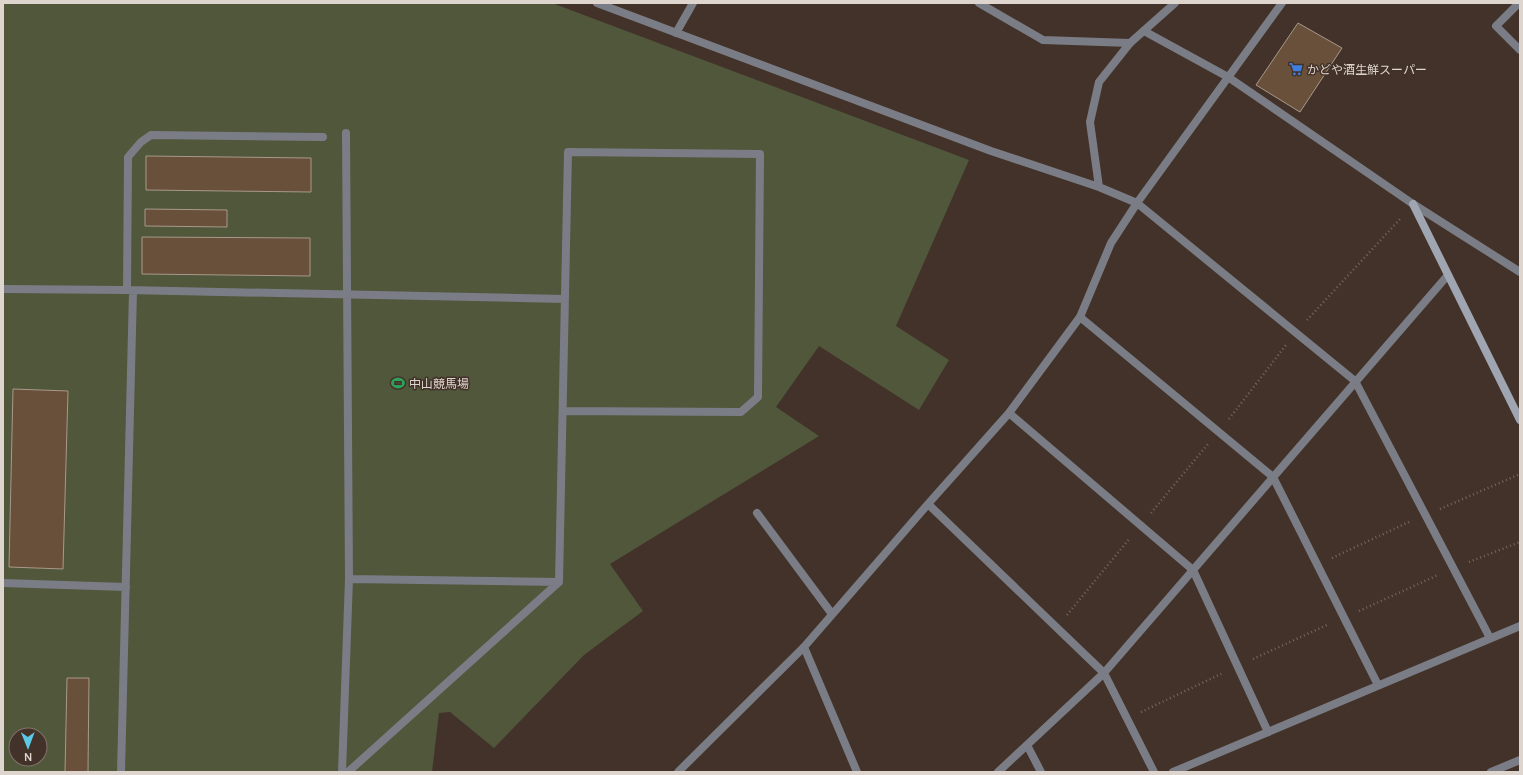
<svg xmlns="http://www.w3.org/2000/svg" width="1523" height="775" viewBox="0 0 1523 775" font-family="Manrope,'Noto Sans JP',sans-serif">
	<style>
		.green { fill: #50573b; fill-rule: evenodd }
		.building { fill: #68503b; stroke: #a9998a }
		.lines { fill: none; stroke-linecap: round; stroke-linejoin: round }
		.path { stroke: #766860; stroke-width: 2.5; stroke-dasharray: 1 3; stroke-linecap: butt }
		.lane { stroke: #7a7d85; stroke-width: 8 }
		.street { stroke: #7a7d85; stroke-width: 8 }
		.secondary { stroke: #a0a5b2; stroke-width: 8 }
		.labels { text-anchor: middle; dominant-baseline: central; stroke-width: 3; stroke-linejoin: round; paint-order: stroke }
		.poi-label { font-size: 12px; fill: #dfd5cf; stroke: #423229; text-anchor: start }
	</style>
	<rect width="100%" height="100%" fill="#423229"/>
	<path class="green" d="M3,3H552L969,160L896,326L949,360L919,410L819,346L776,407L819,436L610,564L643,611L584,655L494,748L450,712L439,713L432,772H3ZM16,735H40V759H16Z"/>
	<path class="building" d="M1298,23L1342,48L1300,112L1256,85Z
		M146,156L311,158V192L146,190Z
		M145,209L227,210V227L145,226Z
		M142,237L310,238V276L142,274Z
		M13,389L68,391L63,569L9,567Z
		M67,678H89L88,772H65Z"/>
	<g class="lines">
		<path class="path" d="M1307,320L1401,218
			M1229,419L1286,345
			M1440,509L1520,474
			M1151,513L1208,444
			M1332,558L1409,522
			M1469,562L1520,542
			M1359,611L1438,575
			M1067,615L1130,538
			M1253,659L1329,624
			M1141,712L1223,673"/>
		<path class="lane" d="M1519,3L1496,26L1520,50
			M1144,31L1228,77
			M676,33L693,3
			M1137,203L1355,381L1490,638
			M3,289L127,290L565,299
			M127,290L128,157L141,142L151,135L323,137
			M1080,317L1273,477L1378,685
			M1009,413L1193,570L1268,732
			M349,579L559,582
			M3,583L126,587
			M1027,745L1041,772
			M121,772L133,291
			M342,772L349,579L346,133
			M348,772L559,582L568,152L760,154L758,397L741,412L563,411"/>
		<path class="street" d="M597,3L991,151L1099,187L1137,203
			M979,3L1043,40L1130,43
			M1228,77L1413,204L1520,272
			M1099,187L1090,122L1099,82L1130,43L1175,3
			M928,504L1104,673L1154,772
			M757,513L832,614
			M804,647L857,772
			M678,772L804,647L928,504L1009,413L1080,317L1111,243L1137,203L1282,3
			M998,772L1104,673L1448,275
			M1173,772L1520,626
			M1491,772L1520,760"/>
		<path class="secondary" d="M1413,204L1520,420"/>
	</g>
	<defs>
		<g id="supermarket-bare" transform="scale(1.08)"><path d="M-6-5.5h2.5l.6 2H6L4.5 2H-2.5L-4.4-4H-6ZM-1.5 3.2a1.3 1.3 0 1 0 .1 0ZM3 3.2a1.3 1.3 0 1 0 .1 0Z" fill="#3f7fe0" stroke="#423229" stroke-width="2.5" paint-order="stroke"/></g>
		<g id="stadium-bare" transform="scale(1.08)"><path d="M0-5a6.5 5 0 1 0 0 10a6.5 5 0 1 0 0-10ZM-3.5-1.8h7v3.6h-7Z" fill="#2e9e5b" stroke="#423229" stroke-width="2.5" paint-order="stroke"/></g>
	</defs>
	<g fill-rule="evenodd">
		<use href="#supermarket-bare" x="1296" y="69"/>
		<use href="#stadium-bare" x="398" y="383"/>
	</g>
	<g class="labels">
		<g class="poi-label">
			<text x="1307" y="69">かどや酒生鮮スーパー</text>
			<text x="409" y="383">中山競馬場</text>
		</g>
	</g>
	<rect width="1523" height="775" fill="none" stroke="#dfd5cf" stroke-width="8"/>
	<g transform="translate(28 747) rotate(179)"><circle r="19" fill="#423229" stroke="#81736b"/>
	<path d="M0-3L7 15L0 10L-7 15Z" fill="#5cc7e7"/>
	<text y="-6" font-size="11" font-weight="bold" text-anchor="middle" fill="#dfd5cf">N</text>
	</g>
</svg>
